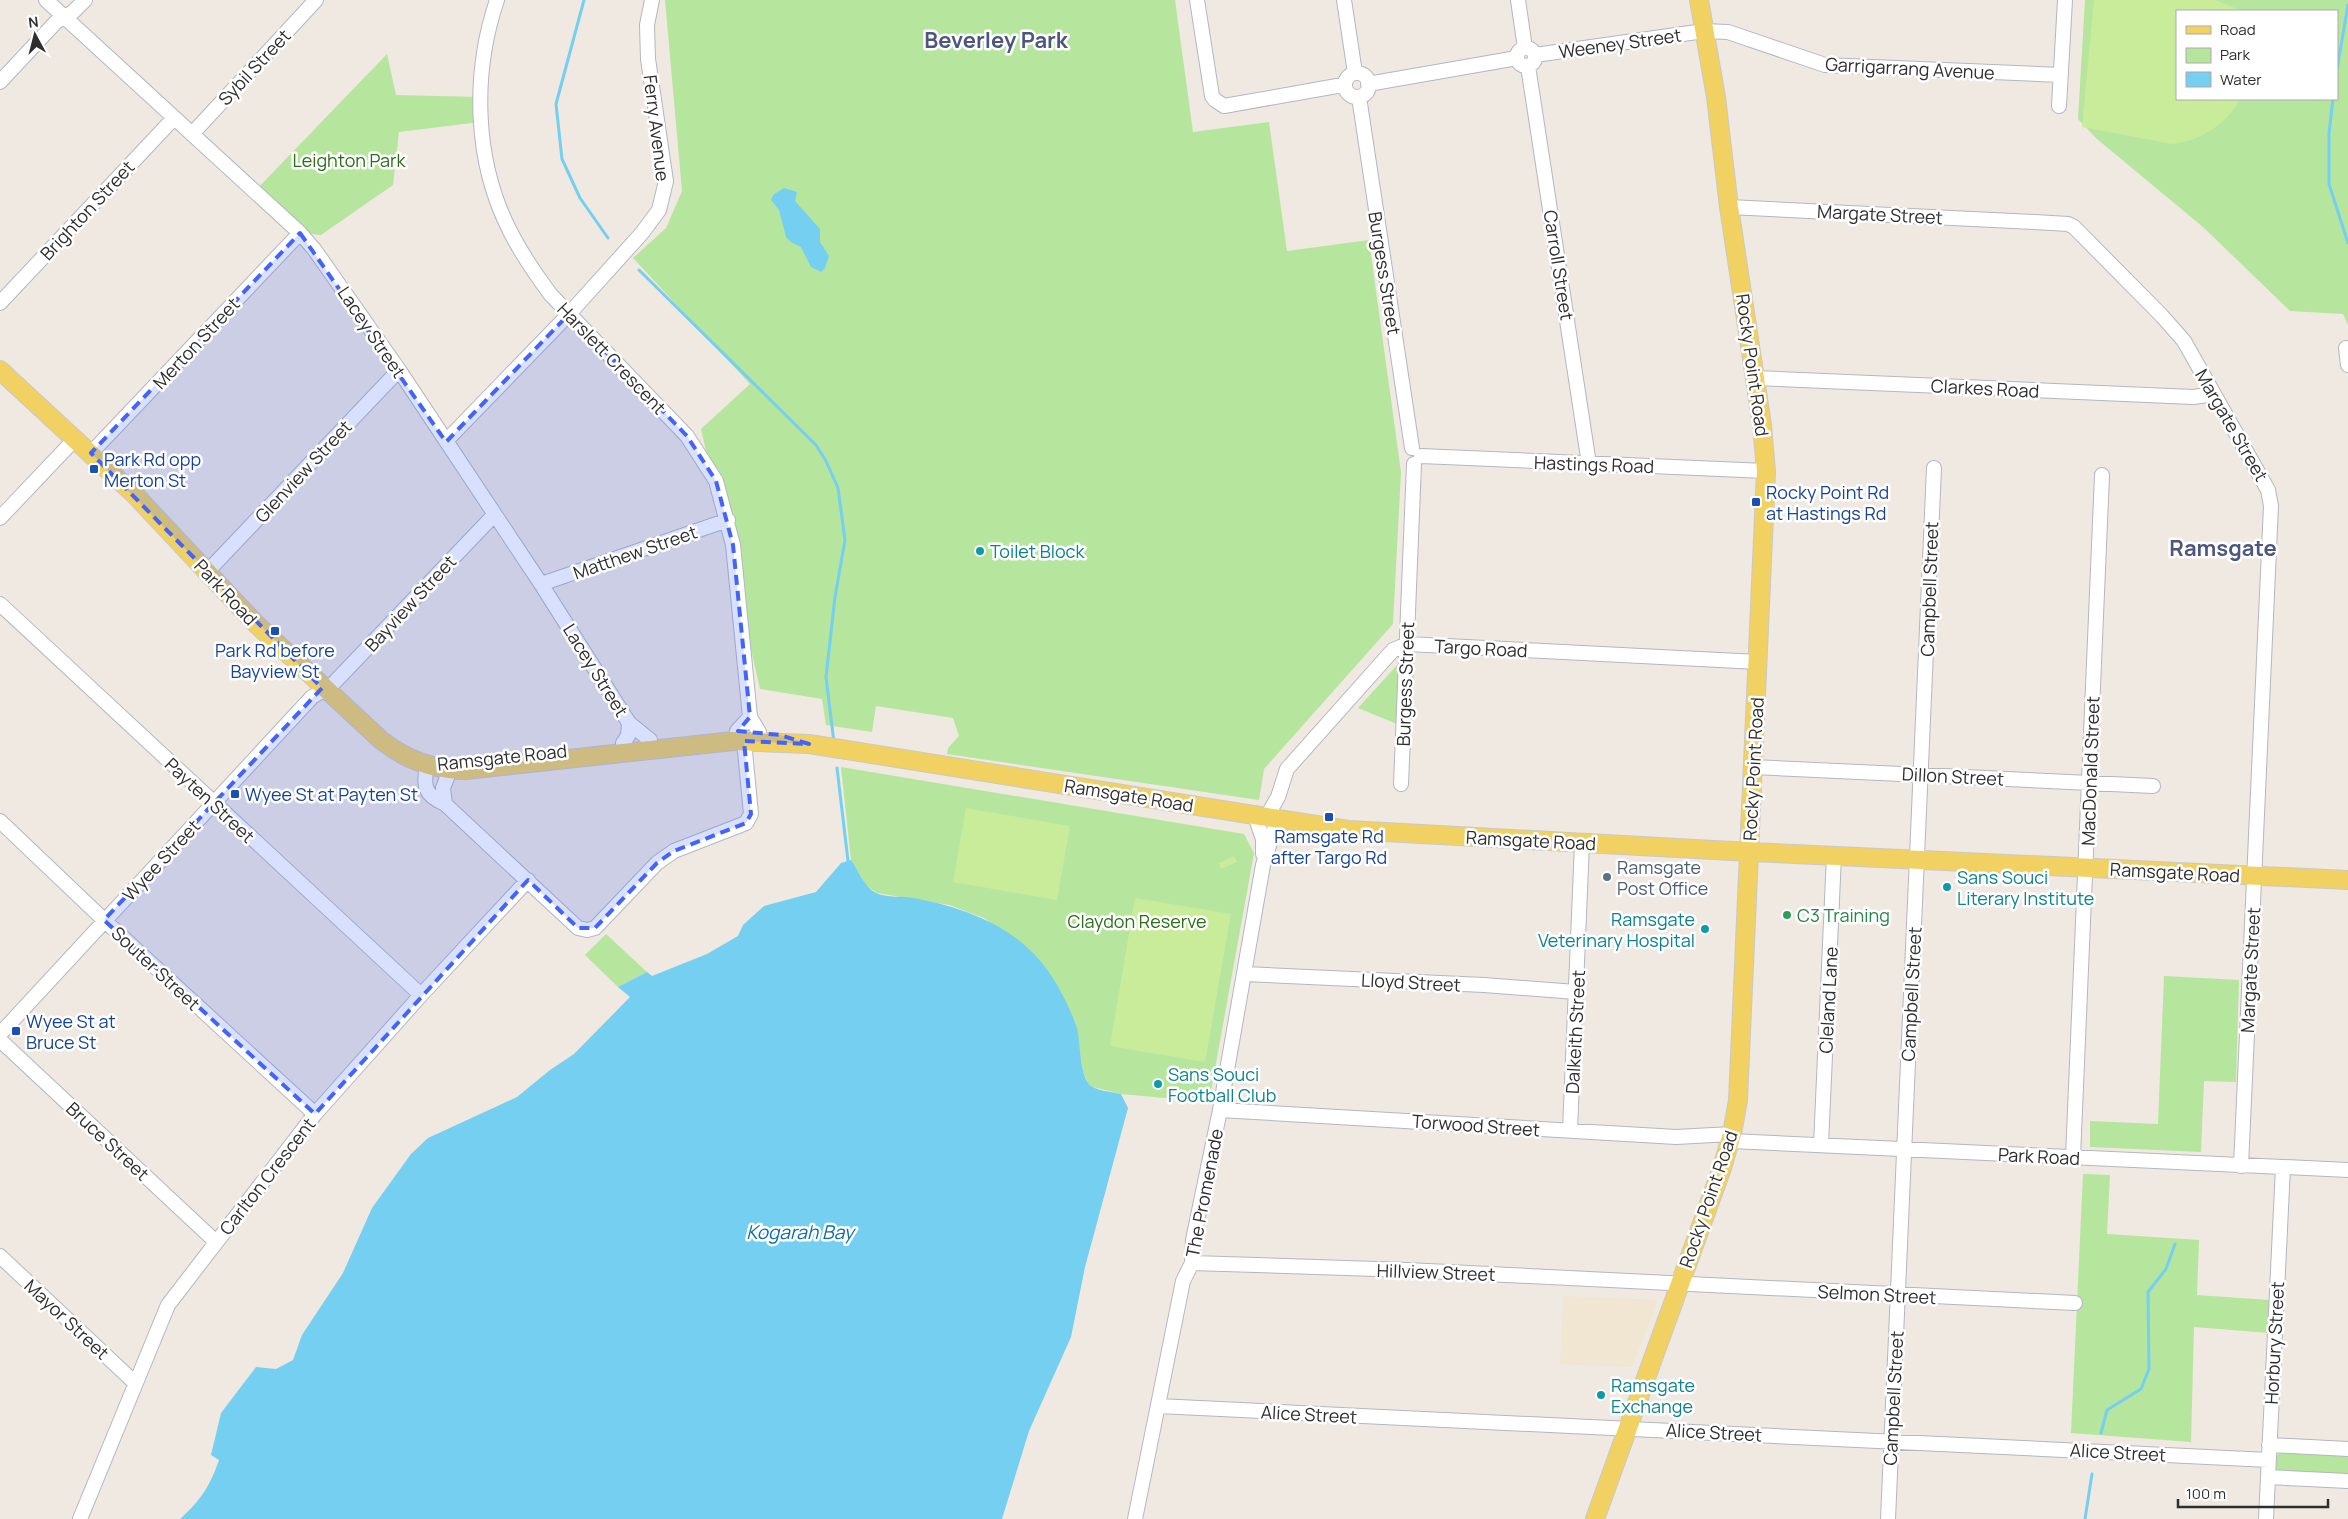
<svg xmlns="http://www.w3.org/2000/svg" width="2348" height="1519" viewBox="0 0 2348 1519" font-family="Manrope,sans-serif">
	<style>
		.education { fill: #f0e6d1 }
		.green { fill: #b6e59e; fill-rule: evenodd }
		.pitch { fill: #c9ec9a }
		.water { fill: #75cff0 }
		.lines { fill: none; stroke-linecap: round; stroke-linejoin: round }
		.stream { stroke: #75cff0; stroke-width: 3 }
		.minor-casing { stroke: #b4b7c1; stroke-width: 16 }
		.major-casing { stroke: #c9c9c9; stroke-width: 20 }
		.minor { stroke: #fff; stroke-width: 14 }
		.major { stroke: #f2d163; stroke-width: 18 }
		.marked { fill: #4264fb; fill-opacity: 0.2; stroke: #4264fb; stroke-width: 4; stroke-dasharray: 10 6; stroke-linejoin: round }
		.transit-dot { fill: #1a4fb4; stroke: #fff; stroke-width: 2 }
		.culture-dot { fill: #0f9aa8; stroke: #fff; stroke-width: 2 }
		.service-dot { fill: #5c6f8a; stroke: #fff; stroke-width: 2 }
		.leisure-dot { fill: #2e9e5b; stroke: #fff; stroke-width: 2 }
		.labels { text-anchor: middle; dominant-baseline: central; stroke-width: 5; stroke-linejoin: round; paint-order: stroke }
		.street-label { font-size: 18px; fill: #2e2e2e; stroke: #fff }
		.park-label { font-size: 18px; fill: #2c6e1b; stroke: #fff }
		.transit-label { font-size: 18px; fill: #164399; stroke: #fff; text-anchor: start }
		.culture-label { font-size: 18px; fill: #0d838f; stroke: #fff; text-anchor: start }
		.service-label { font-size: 18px; fill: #4e5e75; stroke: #fff; text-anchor: start }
		.leisure-label { font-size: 18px; fill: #27864d; stroke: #fff; text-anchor: start }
		.water-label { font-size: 19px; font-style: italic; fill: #0d6fa3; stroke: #fff }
		.district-label { font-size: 22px; font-weight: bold; fill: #4d5680; stroke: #fff }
	</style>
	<rect width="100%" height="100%" fill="#efe9e1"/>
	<path class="education" d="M1563,1296L1658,1300L1632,1367L1560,1364Z"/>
	<path class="green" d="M665,0H1175L1193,132L1269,122L1287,251L1369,240L1401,472L1393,624L1264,769L1259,800L947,754L948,748L959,736L953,718L876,706L872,732L826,725L822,699L760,689L701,429L750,384L633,258L666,228L682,191Z
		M2085,0H2348V325L2343,314L2290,311L2203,227L2097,139L2078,119ZM2177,11H2337V99H2177Z
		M387,54L396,95L480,97V122L399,132L393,185L321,235L300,233L254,192Z
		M1399,663L1397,724L1358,708Z
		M841,767L1244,834L1254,853L1209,1102L1121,1094L1093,1087L1088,1083L1083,1072L1076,1025L1061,992L1036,956L984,918L949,905L877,893L866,885L851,860Z
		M606,934L647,972L618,987L585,955Z
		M2164,976L2239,980L2236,1082L2204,1081L2201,1152L2090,1147V1121L2158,1124Z
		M2083,1174L2110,1175L2107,1234L2199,1240L2197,1295L2269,1300V1333L2194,1327L2191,1442L2071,1433Z
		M2282,1451L2348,1454V1476L2279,1472L2274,1465L2275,1457Z"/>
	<path class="pitch" d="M2094,0H2215L2242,11H2177V99H2240C2227,124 2200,141 2172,144L2082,127Z
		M966,808L1070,826L1057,900L953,882Z
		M1234,856L1237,862L1221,869L1219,863Z
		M1135,898L1231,914L1205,1062L1110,1046Z"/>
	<path class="water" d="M784,188L797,192L795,201L820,229V242L829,256L825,268L821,272L811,267L801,247L791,242L786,237L779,210L771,200L773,195Z
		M851,860C859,871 864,887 876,893C886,898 903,896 914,898C959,907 1003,921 1036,956C1053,974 1067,1001 1076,1025C1081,1040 1079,1073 1089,1084C1095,1091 1113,1092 1121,1094L1128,1108L1085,1267L1071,1337L1029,1431L1002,1519H180C201,1500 210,1486 219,1460L211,1455L221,1413L256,1367L276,1369L293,1360L302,1335L343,1273L372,1208L411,1154L428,1138L517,1097L550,1070L574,1054L630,997L618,987L647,972L652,976L707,954L738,936L743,925L764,906L816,892L841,863Z"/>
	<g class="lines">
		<path class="stream" d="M584,0L556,104L562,159L580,198L608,238
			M2337,69L2348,5
			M2333,99L2329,133V184L2348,243
			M639,270L816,445L826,461L838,488L845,540L835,597L826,677L834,743
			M837,768L848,861
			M2101,1433L2107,1410L2141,1389L2149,1369L2148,1292L2166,1269L2175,1244
			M2085,1519L2092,1474"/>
		<g class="minor-casing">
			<path id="minor" d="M46,0L300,233L314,249L399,370L541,584L629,723L650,740
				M497,0C472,74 474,161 510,231C521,253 536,275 551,295L687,436L716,481L733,545L750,717L759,732
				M1197,0L1212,96L1215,100L1224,106L1337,86L1345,87
				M1344,0L1355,73
				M1518,0L1525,48
				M1517 57a9 9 0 1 1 18 0a9 9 0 1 1-18 0Z
				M1535,55L1704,31L1728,32L1825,65L2061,75
				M1528,66L1589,464
				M1345 85a12 12 0 1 1 24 0a12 12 0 1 1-24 0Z
				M0,82L56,22L73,12L85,0
				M1368,84L1517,58
				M1359,97L1412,448
				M2059,106L2065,0
				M192,134L316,0
				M1729,207L2035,222L2068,224L2074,227L2162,316L2184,341L2268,490L2271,506L2241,1166
				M0,303L174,118
				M2346,348L2348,365
				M1755,378L2193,397L2214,394
				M446,441L569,314L642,233L659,210L666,181L648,59L647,25L652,0
				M91,453L300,233
				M1421,456L1766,471
				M0,518L75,439
				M207,572L399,370
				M541,584L728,520
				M0,604L421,995
				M737,731L750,717
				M623,743L628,736L629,723
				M427,765C423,786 424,795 445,804L578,928L587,930L595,928L657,863L674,851L746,823L751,814L744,741
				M1753,767L2153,786
				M1401,784L1414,464
				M445,804L443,788L450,770
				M1255,816L1263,839V854
				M1266,818L1278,797L1287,769L1393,650L1407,644L1758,662
				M0,821L104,920L315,1114
				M1245,974L1484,985L1576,992
				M0,1034L312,697L332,685L494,515
				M0,1040L216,1242
				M1220,1110L1676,1137L1732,1134
				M1570,1130L1582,843
				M1730,1141L2348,1170
				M1821,1145L1834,855
				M2073,1157L2102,475
				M0,1256L134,1382
				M1192,1263L1407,1270L2075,1303
				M1158,1406L2269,1460
				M2269,1445L2348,1449
				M2268,1477L2348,1481
				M80,1519L168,1305L315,1114L421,995L528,880
				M1135,1519L1183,1281L1192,1263L1193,1240L1220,1110L1263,865L1277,820
				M1888,1519L1934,468
				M2266,1519L2283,1167"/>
		</g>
		<g class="major-casing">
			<path id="major" d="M0,370L135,495L255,623L381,740C406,760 434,770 466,770L733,741L809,744L1348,830L1732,851L2348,880
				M1595,1519L1722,1168L1732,1134L1738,1100L1766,471L1762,425L1729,207L1716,97L1699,0"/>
		</g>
		<use href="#minor" class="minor"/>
		<use href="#major" class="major"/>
	</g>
	<path class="marked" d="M300,233L446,442L569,314L687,436L716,481L733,545L750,717L738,731L780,735L809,744L744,741L751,814L746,823L674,851L657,863L595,928H578L528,880L315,1114L104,920L322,688L91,453Z"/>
	<g class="transit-dot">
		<rect x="89" y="464" width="10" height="10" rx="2.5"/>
		<rect x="1751" y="497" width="10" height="10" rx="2.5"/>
		<rect x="270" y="626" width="10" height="10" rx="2.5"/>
		<rect x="230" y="789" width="10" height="10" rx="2.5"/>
		<rect x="1324" y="812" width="10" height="10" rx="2.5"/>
		<rect x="11" y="1026" width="10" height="10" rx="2.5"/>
	</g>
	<g class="culture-dot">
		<circle cx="980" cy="551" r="5"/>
		<circle cx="1947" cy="887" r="5"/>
		<circle cx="1705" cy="929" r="5"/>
		<circle cx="1158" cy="1084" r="5"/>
		<circle cx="1601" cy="1395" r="5"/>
	</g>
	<circle class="service-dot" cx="1607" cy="877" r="5"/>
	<circle class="leisure-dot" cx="1787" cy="915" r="5"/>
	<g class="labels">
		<g class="street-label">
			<text transform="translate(1620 43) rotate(-8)">Weeney Street</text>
			<text transform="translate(254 67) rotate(-47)">Sybil Street</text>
			<text transform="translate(1910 68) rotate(3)">Garrigarrang Avenue</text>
			<text transform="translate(657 128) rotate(83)">Ferry Avenue</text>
			<text transform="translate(87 210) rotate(-47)">Brighton Street</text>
			<text transform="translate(1880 214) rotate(3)">Margate Street</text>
			<text transform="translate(1559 265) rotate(81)">Carroll Street</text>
			<text transform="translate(1385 273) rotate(81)">Burgess Street</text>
			<text transform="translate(372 332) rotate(56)">Lacey Street</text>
			<text transform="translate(196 343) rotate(-47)">Merton Street</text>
			<text transform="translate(612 358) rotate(46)">Harslett Crescent</text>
			<text transform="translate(1753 365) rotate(82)">Rocky Point Road</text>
			<text transform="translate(1985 388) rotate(3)">Clarkes Road</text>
			<text transform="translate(2232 425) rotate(60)">Margate Street</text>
			<text transform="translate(1594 464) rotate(2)">Hastings Road</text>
			<text transform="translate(303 471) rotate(-47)">Glenview Street</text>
			<text transform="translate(635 552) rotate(-19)">Matthew Street</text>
			<text transform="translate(1929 589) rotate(-88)">Campbell Street</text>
			<text transform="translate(226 592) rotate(47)">Park Road</text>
			<text transform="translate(410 603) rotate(-47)">Bayview Street</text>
			<text transform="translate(1481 648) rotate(3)">Targo Road</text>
			<text transform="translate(596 670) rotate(58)">Lacey Street</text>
			<text transform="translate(1405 684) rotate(-88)">Burgess Street</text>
			<text transform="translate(502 757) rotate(-6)">Ramsgate Road</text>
			<text transform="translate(1753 769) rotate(-87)">Rocky Point Road</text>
			<text transform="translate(2090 771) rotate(-88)">MacDonald Street</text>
			<text transform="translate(1953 776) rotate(3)">Dillon Street</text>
			<text transform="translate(1129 795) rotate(9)">Ramsgate Road</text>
			<text transform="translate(210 800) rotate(43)">Payten Street</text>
			<text transform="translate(1531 840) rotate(3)">Ramsgate Road</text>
			<text transform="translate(161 860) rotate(-47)">Wyee Street</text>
			<text transform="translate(2175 872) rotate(3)">Ramsgate Road</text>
			<text transform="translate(156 968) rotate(43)">Souter Street</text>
			<text transform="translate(2250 970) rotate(-87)">Margate Street</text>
			<text transform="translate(1411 982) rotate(3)">Lloyd Street</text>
			<text transform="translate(1911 994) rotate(-87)">Campbell Street</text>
			<text transform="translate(1828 1000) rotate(-87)">Cleland Lane</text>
			<text transform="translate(1575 1032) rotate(-87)">Dalkeith Street</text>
			<text transform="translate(1476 1125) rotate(4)">Torwood Street</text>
			<text transform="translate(108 1141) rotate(43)">Bruce Street</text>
			<text transform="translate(2039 1156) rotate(3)">Park Road</text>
			<text transform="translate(267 1176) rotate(-52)">Carlton Crescent</text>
			<text transform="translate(1204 1193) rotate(-79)">The Promenade</text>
			<text transform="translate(1708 1199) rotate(-71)">Rocky Point Road</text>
			<text transform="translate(1436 1272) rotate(2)">Hillview Street</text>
			<text transform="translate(1877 1294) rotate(3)">Selmon Street</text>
			<text transform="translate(67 1319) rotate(43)">Mayor Street</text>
			<text transform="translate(2274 1343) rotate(-87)">Horbury Street</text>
			<text transform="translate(1893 1398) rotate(-87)">Campbell Street</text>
			<text transform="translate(1309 1414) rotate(3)">Alice Street</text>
			<text transform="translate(1714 1432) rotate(3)">Alice Street</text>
			<text transform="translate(2118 1452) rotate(3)">Alice Street</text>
		</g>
		<g class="park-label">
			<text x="349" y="160">Leighton Park</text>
			<text x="1137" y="921">Claydon Reserve</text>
		</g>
		<g class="transit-label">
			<text x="104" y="459">Park Rd opp<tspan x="104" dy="21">Merton St</tspan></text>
			<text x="1766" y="492">Rocky Point Rd<tspan x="1766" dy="21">at Hastings Rd</tspan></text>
			<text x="275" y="650" text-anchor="middle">Park Rd before<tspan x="275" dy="21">Bayview St</tspan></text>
			<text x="245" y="794">Wyee St at Payten St</text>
			<text x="1329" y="836" text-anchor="middle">Ramsgate Rd<tspan x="1329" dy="21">after Targo Rd</tspan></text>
			<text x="26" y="1021">Wyee St at<tspan x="26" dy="21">Bruce St</tspan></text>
		</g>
		<g class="culture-label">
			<text x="990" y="551">Toilet Block</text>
			<text x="1957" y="877">Sans Souci<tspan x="1957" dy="21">Literary Institute</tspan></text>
			<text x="1695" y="919" text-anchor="end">Ramsgate<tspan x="1695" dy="21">Veterinary Hospital</tspan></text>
			<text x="1168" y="1074">Sans Souci<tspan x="1168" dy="21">Football Club</tspan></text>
			<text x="1611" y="1385">Ramsgate<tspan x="1611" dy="21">Exchange</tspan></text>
		</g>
		<g class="service-label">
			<text x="1617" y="867">Ramsgate<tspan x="1617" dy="21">Post Office</tspan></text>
		</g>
		<g class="leisure-label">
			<text x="1797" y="915">C3 Training</text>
		</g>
		<g class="water-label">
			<text x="800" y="1232">Kogarah Bay</text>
		</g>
		<g class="district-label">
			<text x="996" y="40">Beverley Park</text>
			<text x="2223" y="548">Ramsgate</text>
		</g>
	</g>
	<rect x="2176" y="10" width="162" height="90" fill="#ffffff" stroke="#ababab"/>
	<rect x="2186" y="26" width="25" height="8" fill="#f2d163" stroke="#ababab"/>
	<text x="2220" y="35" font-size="15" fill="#2e2e2e">Road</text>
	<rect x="2186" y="48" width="25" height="15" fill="#b6e59e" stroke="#ababab"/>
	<text x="2220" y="60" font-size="15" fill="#2e2e2e">Park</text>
	<rect x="2186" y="72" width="25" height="15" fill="#75cff0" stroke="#ababab"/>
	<text x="2220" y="85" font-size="15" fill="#2e2e2e">Water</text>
	<g transform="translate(35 35) rotate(353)" stroke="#ffffff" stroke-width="4" paint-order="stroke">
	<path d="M0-4L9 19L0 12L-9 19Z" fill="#2e2e2e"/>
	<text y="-8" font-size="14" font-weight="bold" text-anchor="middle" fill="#2e2e2e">N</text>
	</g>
	<path d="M2178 1499v8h150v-8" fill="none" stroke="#2e2e2e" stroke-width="2.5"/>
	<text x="2186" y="1499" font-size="15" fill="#2e2e2e" stroke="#ffffff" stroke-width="4" paint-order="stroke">100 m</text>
</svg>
